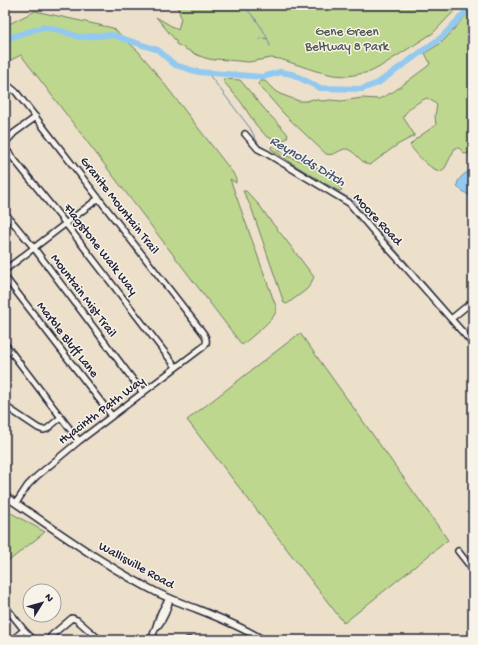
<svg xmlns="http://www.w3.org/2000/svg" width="478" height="645" viewBox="0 0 478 645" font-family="'Gochi Hand',sans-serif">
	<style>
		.green { fill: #bdd78e; stroke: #707c64 }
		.water { fill: #93c9f1; stroke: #6686a8 }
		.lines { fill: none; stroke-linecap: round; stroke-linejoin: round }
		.stream { stroke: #6686a8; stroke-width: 1 }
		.river { stroke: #93c9f1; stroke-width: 6 }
		.minor-casing { stroke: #22223b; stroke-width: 8 }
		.major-casing { stroke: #22223b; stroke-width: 9 }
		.minor { stroke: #f7f3e8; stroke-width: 5 }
		.major { stroke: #f7f3e8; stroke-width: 6 }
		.labels { text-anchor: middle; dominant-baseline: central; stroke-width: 3; stroke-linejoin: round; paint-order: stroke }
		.park-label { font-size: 13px; fill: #505854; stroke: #f7f3e8 }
		.street-label { font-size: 13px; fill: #22223b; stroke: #f7f3e8 }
		.water-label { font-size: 14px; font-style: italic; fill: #445472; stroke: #f7f3e8 }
	</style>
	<rect width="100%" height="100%" fill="#ece0cb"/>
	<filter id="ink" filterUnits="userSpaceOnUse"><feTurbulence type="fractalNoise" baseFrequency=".025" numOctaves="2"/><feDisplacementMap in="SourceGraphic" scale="8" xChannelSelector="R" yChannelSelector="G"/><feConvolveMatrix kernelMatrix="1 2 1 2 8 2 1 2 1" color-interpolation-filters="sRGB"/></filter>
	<g filter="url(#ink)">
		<path class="green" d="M177,5H460L433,33L378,68L370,72L348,76L333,75L316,71L280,59L271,58L249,62L216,59L215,60C202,59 188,50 176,44V41L156,17L178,30L181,18Z
			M473,7V150L469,153L465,154L459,148H455L445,168L441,171C431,171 415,153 410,145L417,138L436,125L435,116L437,105L432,101L427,98C419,101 407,109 403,117L414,134V136L397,145L374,162L369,165C360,162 356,152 347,149C340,148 335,157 326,154L284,114L258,84L260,81H265L275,91L280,94L299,101H307L313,99L322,101L331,100L341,101L362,98L379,99L393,92L428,66L430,63L425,53L441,43L447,37Z
			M35,11L113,28L139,52L142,56L149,64L233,173L236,179V183L230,179L275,304C276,306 277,309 276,311C276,318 249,339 242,345L21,55L5,63V26Z
			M223,79L240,80L267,112L286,132L288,135L286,139L278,142L266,136L256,125L241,102L224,82Z
			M273,146L287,156L311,165L326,173L341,189L342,190L339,191C315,178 294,165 271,149V147Z
			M243,191H246L260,206L269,219L289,244L314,277L310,285L306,290L287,304L284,303L251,207Z
			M300,333L448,540L344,623L187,420Z
			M11,513L45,532L5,564V518Z"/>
		<path class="water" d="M473,169V198C469,195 460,190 458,187C454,180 468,171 473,169Z"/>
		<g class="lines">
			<path class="stream" d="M243,5C254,17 266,30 270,46
				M260,39L264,38L267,39
				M207,72L250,128L259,145L354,201L374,224
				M263,77L264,74
				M380,232L401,256
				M404,259L452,315
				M455,319L473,339"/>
			<path class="river" d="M5,39L43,27L59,30L79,37L112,35L158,50L175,65L198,72L263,77L280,72L292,74L320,88L362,89L378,83L442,37L472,5"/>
			<g class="minor-casing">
				<path id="minor" d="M5,89L10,87L16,92L204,334C207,339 208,343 203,347L79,441L37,476L28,485L16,503
					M245,134L258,149L266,153L349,203L378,237L400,261L473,344
					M5,143L14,133L36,117
					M5,148L66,224L176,367
					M5,213L34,248L143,393
					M5,270L99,198
					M5,277L112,416
					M451,319L473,301
					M5,344L79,441
					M5,406L38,428L43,430L47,429L60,418
					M458,551L473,570
					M5,606L24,630L34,640
					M158,626C165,617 168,609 170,598
					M12,640L24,630
					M48,640L52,635L72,618L77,620L100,640
					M151,640C158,624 158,612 170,598
					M188,640H189"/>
			</g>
			<g class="major-casing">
				<path id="major" d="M5,496C55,529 104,566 158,593C170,599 184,604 197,609C220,618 242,627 263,640"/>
			</g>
			<use href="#minor" class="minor"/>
			<use href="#major" class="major"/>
		</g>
	</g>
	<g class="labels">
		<g class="park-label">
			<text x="347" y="32">Gene Green<tspan x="347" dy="15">Beltway 8 Park</tspan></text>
		</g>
		<g class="street-label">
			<text transform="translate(119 206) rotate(52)">Granite Mountain Trail</text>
			<text transform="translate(377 220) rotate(47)">Moore Road</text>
			<text transform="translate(100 250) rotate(52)">Flagstone Walk Way</text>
			<text transform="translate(83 296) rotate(53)">Mountain Mist Trail</text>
			<text transform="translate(67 340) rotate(52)">Marble Bluff Lane</text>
			<text transform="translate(102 411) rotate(-37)">Hyacinth Path Way</text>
			<text transform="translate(136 566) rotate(29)">Wallisville Road</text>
		</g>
		<g class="water-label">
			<text transform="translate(307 162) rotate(31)">Reynolds Ditch</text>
		</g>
	</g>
	<rect width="478" height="645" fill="none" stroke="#f7f3e8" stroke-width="20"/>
	<rect x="10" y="10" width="458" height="625" fill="none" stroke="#22223b" stroke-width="1.5" filter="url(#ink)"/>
	<g transform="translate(42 603) rotate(53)"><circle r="19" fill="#f7f3e8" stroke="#a29fa3"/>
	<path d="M0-3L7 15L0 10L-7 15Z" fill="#22223b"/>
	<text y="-6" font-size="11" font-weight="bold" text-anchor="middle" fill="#22223b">N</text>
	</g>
</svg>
